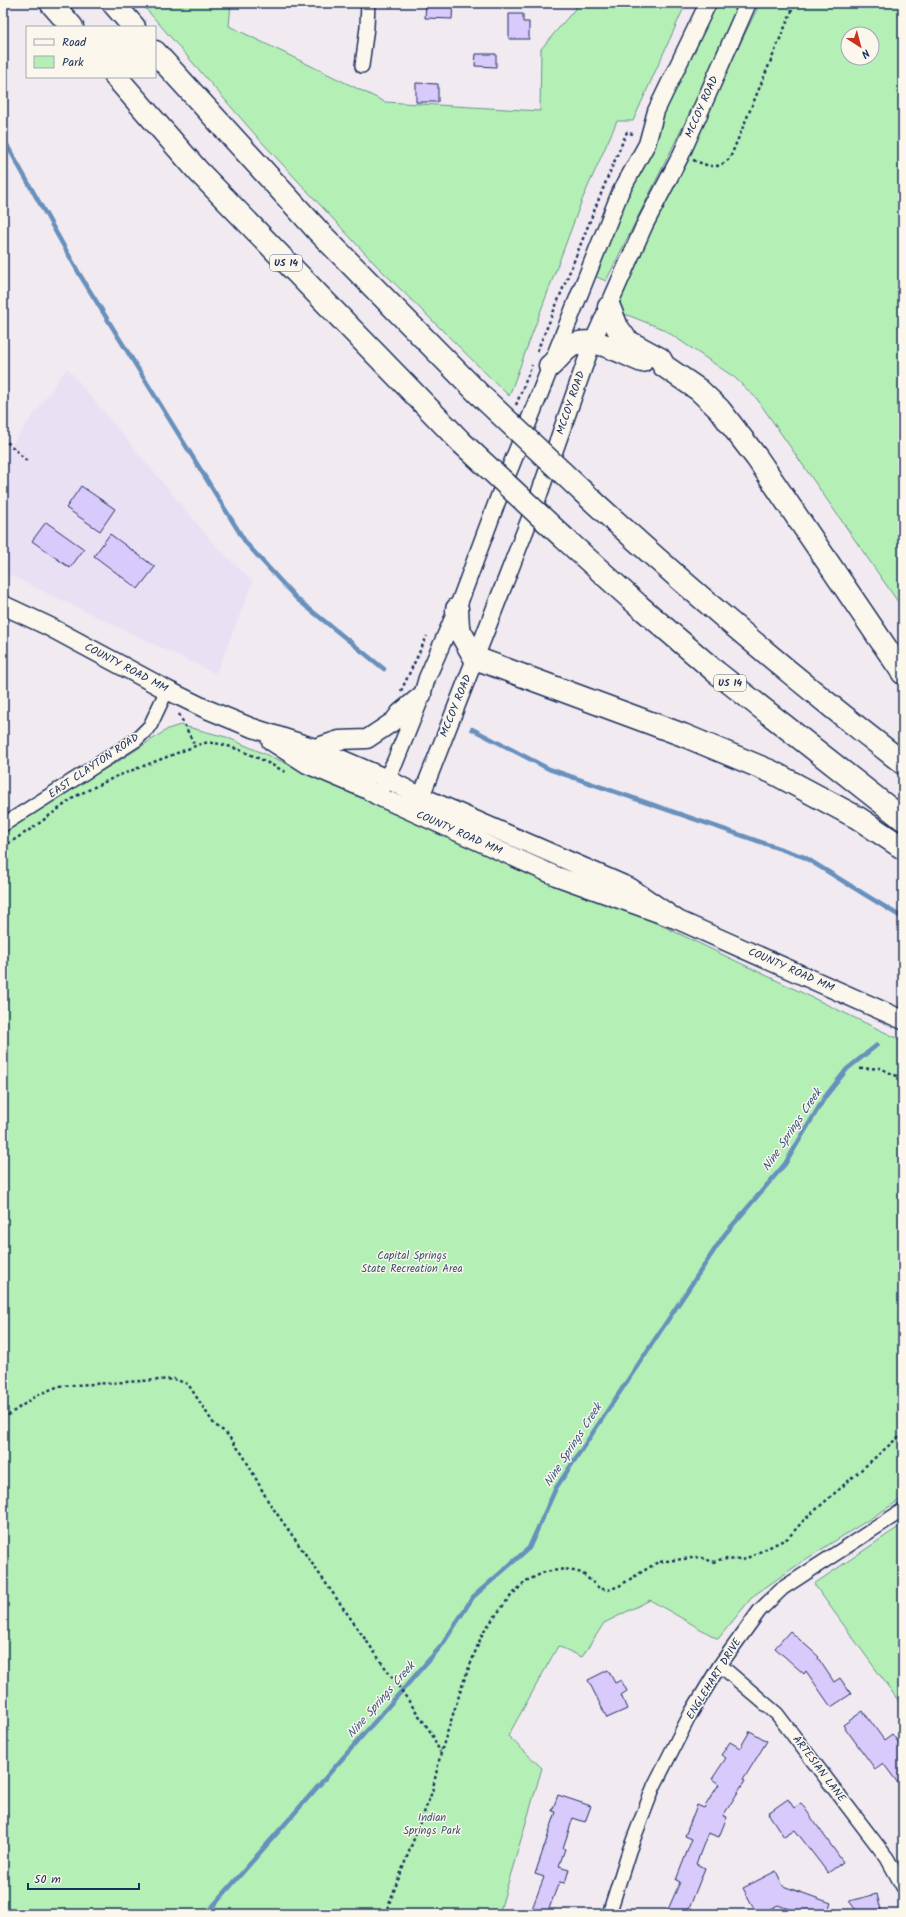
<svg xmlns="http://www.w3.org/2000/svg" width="906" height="1917" viewBox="0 0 906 1917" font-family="Kalam,sans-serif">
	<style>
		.built { fill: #eae0f4 }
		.green { fill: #b4f0b6; stroke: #68908a; fill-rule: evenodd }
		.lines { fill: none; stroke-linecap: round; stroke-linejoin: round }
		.stream { stroke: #6890bc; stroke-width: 4.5 }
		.building { fill: #d9cafc; stroke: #1b2f5e }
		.minor-casing { stroke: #1b2f5e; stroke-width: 16 }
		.tertiary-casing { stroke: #1b2f5e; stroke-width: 19 }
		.secondary-casing { stroke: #1b2f5e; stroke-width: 21 }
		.motorway-casing { stroke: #1b2f5e; stroke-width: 25 }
		.path { stroke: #1b2f5e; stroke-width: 2.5; stroke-dasharray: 3 3; stroke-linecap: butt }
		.minor { stroke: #fbf7ec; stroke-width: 13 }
		.tertiary { stroke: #fbf7ec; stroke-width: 16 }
		.secondary { stroke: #fbf7ec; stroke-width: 18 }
		.motorway { stroke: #fbf7ec; stroke-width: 22 }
		.motorway-bridge-casing { stroke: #1b2f5e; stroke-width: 25; stroke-linecap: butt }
		.motorway-bridge { stroke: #fbf7ec; stroke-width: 22 }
		.labels { text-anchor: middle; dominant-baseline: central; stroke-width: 3; stroke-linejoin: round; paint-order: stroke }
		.shield { fill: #fbf7ec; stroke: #5e6b89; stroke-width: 1 }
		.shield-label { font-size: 10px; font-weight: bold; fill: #1b2f5e }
		.street-label { font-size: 11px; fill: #1b2f5e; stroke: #fbf7ec }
		.park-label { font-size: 11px; fill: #3a5670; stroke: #fbf7ec }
		.water-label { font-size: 12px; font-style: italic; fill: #3b5785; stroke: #fbf7ec }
	</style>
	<rect width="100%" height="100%" fill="#f1eaf1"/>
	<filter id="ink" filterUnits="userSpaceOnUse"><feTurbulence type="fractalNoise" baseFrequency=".025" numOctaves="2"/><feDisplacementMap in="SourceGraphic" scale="8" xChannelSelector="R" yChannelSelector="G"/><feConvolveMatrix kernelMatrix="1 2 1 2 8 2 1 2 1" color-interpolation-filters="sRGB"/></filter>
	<g filter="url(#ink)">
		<path class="built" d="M67,368L215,545L253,582L216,674L3,572V457Z"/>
		<path class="green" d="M141,3H231L229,26L385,102L540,111L541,49L580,3H686L633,121H617L582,200L509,396L375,264L259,139Z
			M708,3H741L718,56L606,281L588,273Z
			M760,3H903V609L757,399L734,377L663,329L617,311L621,287ZM848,34H872V58H848Z
			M180,725L226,737L480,848L621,906L903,1041V1498L803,1561L753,1596L718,1639L650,1600L604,1623L582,1657L558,1646L508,1736L542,1768L499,1914H3V826L119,761L168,729Z
			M903,1524V1707L814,1584Z"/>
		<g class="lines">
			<path class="stream" d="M3,138L80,275L246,543L297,599L384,669
				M472,729L549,769L804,857L903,918
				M206,1914L442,1645L473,1597L529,1548L556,1488L725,1234L785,1164L825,1097L847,1069L877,1045"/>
		</g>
		<path class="building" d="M426,3H453L452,19L425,18Z
			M509,14H523V22H529V39H509Z
			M476,54H496V67L475,66Z
			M416,83L438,84V102H416Z
			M81,486L115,509L100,531L66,508Z
			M46,522L84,549L70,568L32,541Z
			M110,534L155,567L138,589L94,556Z
			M790,1631L819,1657L818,1658L834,1682L840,1678L851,1694L831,1707L806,1671L804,1674L775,1648Z
			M608,1670L615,1683L621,1680L627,1691L621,1695L627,1709L607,1718L588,1680Z
			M863,1711L884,1740L892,1734L903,1748V1790L883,1763L875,1769L843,1725Z
			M750,1731L767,1741L743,1780L745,1781L723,1816L727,1817L719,1837L708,1833L696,1864L705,1868L687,1914H666L680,1882L676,1880L692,1839L685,1836L697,1805L704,1808L719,1784L712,1779L726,1758L721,1755L730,1742L740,1748Z
			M558,1795L591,1806L585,1822L573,1818L563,1848L565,1849L559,1866L569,1869L565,1883L559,1882L547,1914H530L544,1877L535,1874L556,1812L552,1811Z
			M788,1799L794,1808L801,1803L843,1862L828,1873L795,1830L784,1837L768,1813Z
			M776,1871L783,1886L831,1903L827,1914H802L778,1905L760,1914H757L743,1888Z
			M877,1894L882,1914H859L849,1901Z"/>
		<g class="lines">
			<g class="minor-casing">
				<path id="minor" d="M362,66L367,27L368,3
					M3,825L136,740L150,726L167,690
					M720,1665L777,1714L887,1858L903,1887
					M609,1914L629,1851L654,1786L691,1713L720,1665L760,1610L783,1588L903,1510"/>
			</g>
			<g class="tertiary-casing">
				<path id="tertiary" d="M378,796L395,762L422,695L427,678L457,609L504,483L620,193L647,144L656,111L708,3
					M417,807L536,503L593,341L645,224L681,155L748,3"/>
			</g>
			<g class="secondary-casing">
				<path id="secondary" d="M3,605L48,626L167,690L204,708L250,727L315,748L387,779L422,797L631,888L678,920
					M271,741L307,764L366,789L378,796L556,876L678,920L903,1020
					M315,748L339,740L367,739L394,721L400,713L422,695"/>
			</g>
			<g class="motorway-casing">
				<path id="motorway" d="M51,3L72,27
					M113,3L134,27
					M155,52L319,232L479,394
					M116,77L198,171L462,443
					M609,307L617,327L627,341L660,359L664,366L699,390L719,409L757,458L903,673
					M550,366C557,360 563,351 571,346C592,334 622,353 642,361
					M582,491C685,586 792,677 903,763
					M564,538L638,605L716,672L903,819
					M457,609L458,628L475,658L683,735L772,772L858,818L903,848"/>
			</g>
			<path class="path" d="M693,160C709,166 717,171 730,158L795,3
				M537,351C568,279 595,205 627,132L635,135
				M516,405L532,365
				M3,438L28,462
				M401,691L427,636
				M179,714L195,746
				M3,847L34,827L76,796L115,777L203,743C228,740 265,762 288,773
				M860,1069L880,1068L903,1079
				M3,1419L37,1395L59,1386L174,1379L188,1384L214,1424L226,1433L243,1455L268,1501L432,1734L440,1752
				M385,1914L432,1792L441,1752L463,1683L483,1632L509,1598L526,1581L545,1572L565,1569L582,1573L599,1588L608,1590L619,1586L658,1562L700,1557L713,1562L722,1559L743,1560L788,1538L803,1521L903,1433"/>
			<use href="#minor" class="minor"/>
			<use href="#tertiary" class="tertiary"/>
			<use href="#secondary" class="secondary"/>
			<use href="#motorway" class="motorway"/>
			<g class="motorway-bridge-casing">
				<path id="motorway-bridge" d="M479,394L582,491
					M462,443L564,538"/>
			</g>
			<use href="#motorway-bridge" class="motorway-bridge"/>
		</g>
	</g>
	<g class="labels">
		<g class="shield">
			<rect x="270" y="255" width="32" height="16" rx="3"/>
			<rect x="714" y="675" width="32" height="16" rx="3"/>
		</g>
		<g class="shield-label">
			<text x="286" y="263">US 14</text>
			<text x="730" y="683">US 14</text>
		</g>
		<g class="street-label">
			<text transform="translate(702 107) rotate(-66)">MCCOY ROAD</text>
			<text transform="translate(571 403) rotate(-71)">MCCOY ROAD</text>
			<text transform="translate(126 668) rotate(28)">COUNTY ROAD MM</text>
			<text transform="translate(456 706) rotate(-68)">MCCOY ROAD</text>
			<text transform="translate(94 766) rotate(-34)">EAST CLAYTON ROAD</text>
			<text transform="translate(459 833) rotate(24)">COUNTY ROAD MM</text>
			<text transform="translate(791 970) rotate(24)">COUNTY ROAD MM</text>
			<text transform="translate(714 1679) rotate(-58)">ENGLEHART DRIVE</text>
			<text transform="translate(819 1769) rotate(53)">ARTESIAN LANE</text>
		</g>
		<g class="park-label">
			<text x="412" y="1256">Capital Springs<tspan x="412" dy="13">State Recreation Area</tspan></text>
			<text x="432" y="1818">Indian<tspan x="432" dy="13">Springs Park</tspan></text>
		</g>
		<g class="water-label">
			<text transform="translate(792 1130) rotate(-56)">Nine Springs Creek</text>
			<text transform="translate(573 1445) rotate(-57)">Nine Springs Creek</text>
			<text transform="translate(381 1700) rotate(-49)">Nine Springs Creek</text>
		</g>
	</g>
	<rect width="906" height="1917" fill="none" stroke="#fbf7ec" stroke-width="16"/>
	<rect x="8" y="8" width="890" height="1901" fill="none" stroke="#1b2f5e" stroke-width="1.5" filter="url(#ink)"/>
	<rect x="26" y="26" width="130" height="52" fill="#fbf7ec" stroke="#a1a7b3"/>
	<rect x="34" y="39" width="20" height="6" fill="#fbf7ec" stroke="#a1a7b3"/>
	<text x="62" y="46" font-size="12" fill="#1b2f5e">Road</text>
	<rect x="34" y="56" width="20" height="12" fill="#b4f0b6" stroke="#a1a7b3"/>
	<text x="62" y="66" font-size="12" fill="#1b2f5e">Park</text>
	<g transform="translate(860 46) rotate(144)"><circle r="19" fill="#fbf7ec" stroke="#a1a7b3"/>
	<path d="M0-3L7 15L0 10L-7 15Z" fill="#c8321e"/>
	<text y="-6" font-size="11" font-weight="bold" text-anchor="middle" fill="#1b2f5e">N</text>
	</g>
	<path d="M28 1883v6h111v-6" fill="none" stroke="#1b2f5e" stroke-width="2"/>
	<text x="34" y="1883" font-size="12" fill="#1b2f5e" stroke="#fbf7ec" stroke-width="3" paint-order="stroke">50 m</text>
</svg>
